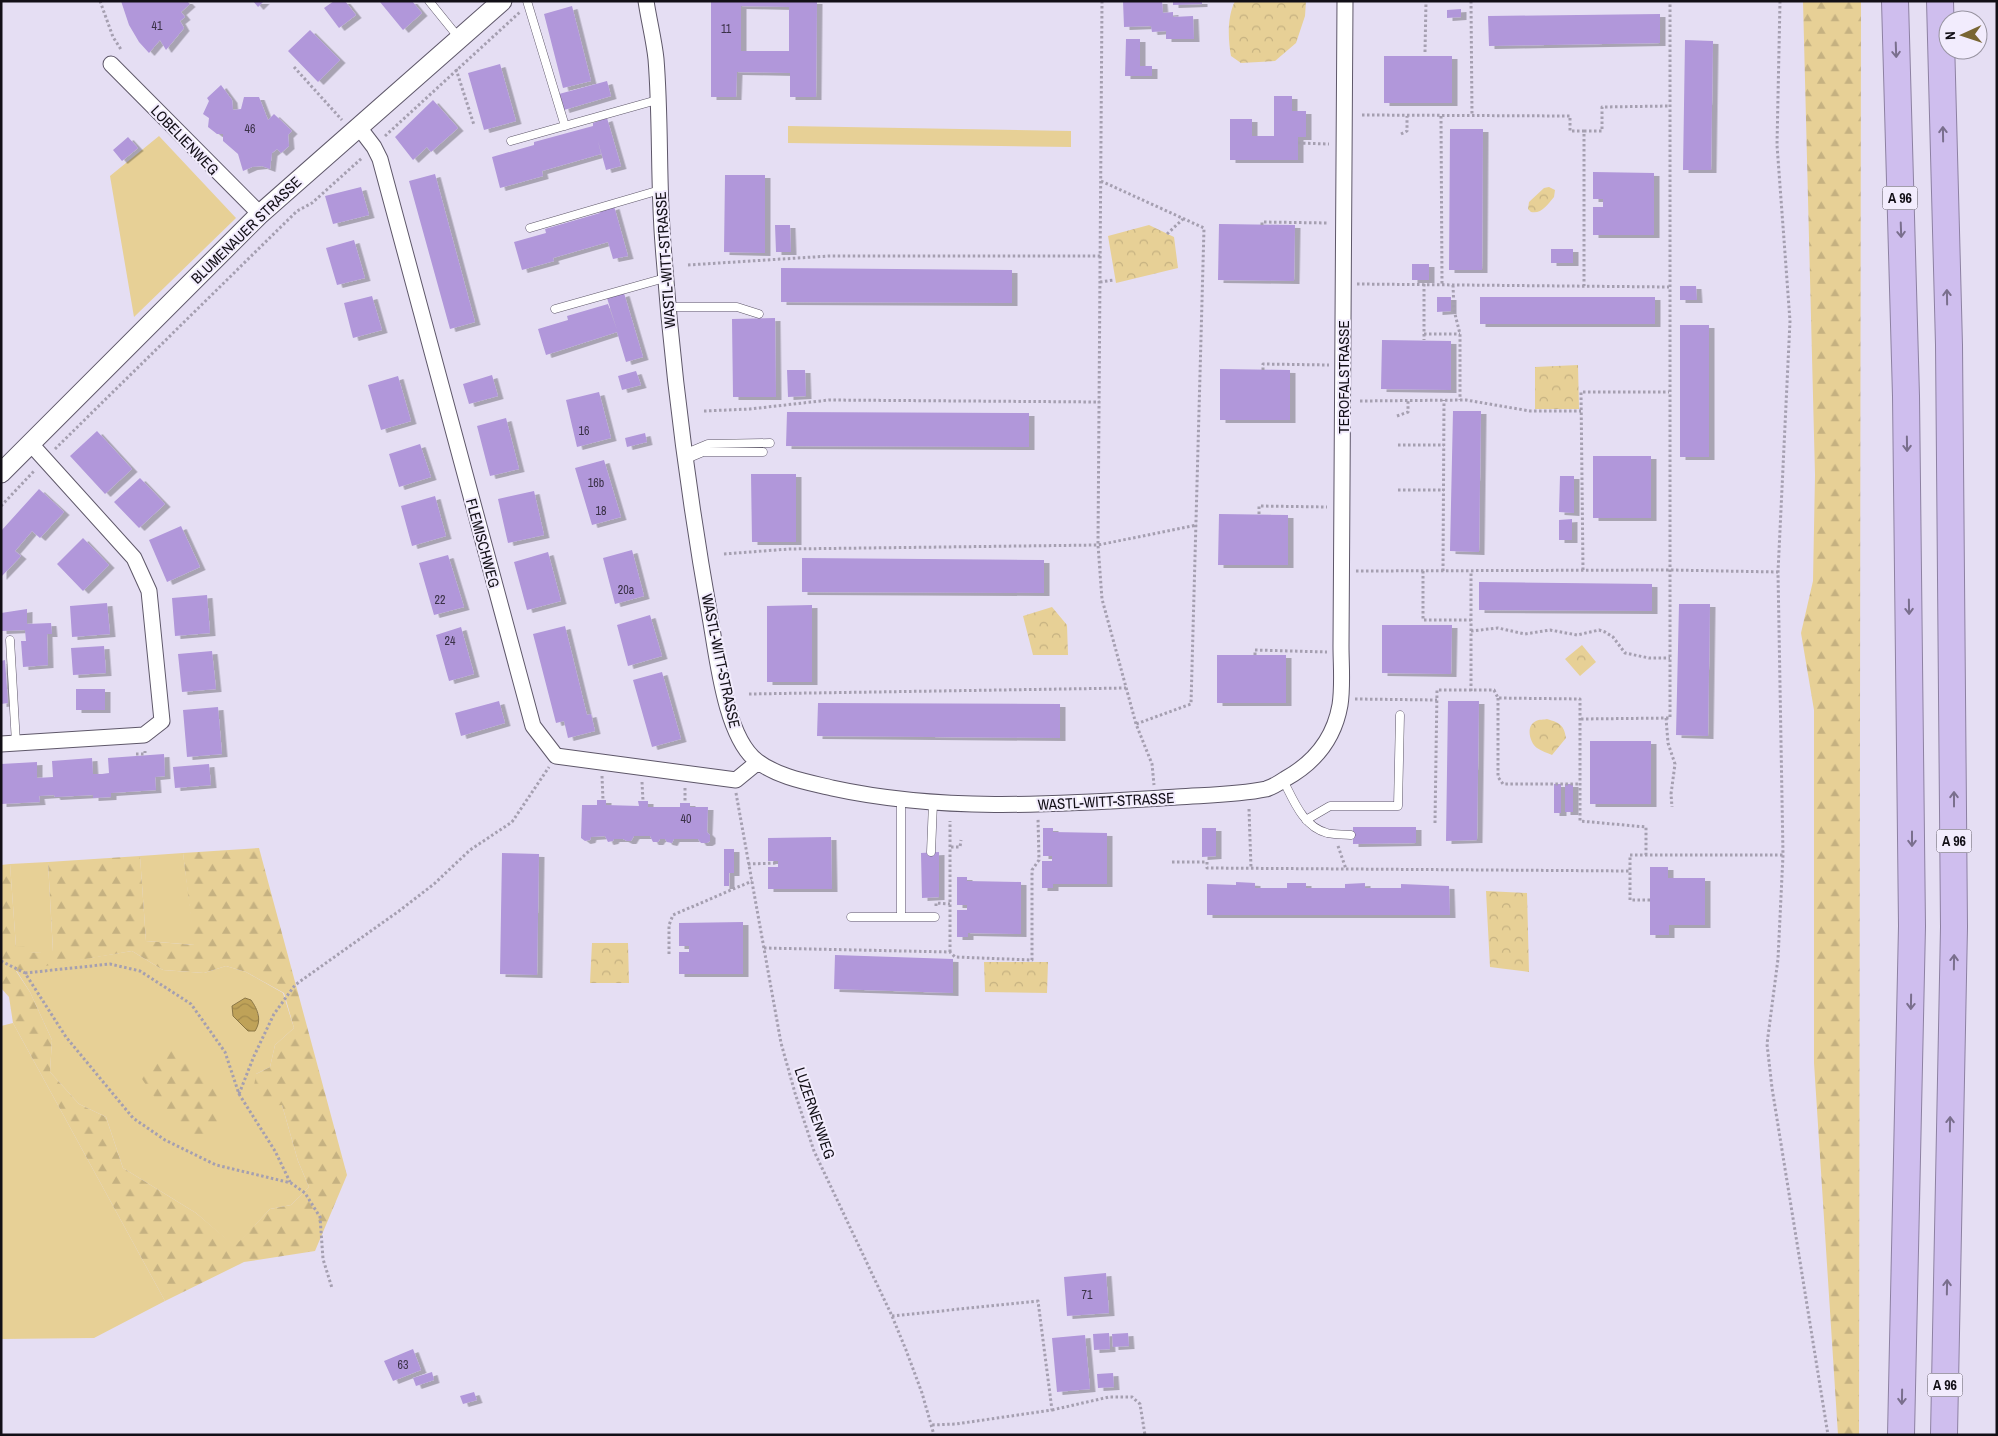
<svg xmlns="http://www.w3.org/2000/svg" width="1998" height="1436" viewBox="0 0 1998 1436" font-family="'Archivo Narrow',sans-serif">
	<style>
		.green { fill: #e7d096; fill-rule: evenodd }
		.forest { fill: url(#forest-firs); fill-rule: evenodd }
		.park { fill: url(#park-crowns) }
		.water { fill: url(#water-waves); stroke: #8b7644 }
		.building { fill: #b197da; fill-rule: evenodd; filter: url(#shadow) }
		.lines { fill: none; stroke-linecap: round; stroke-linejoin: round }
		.service-casing { stroke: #5e5769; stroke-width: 9 }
		.minor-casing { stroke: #5e5769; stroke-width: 17 }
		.tertiary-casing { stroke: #5e5769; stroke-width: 21 }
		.motorway-casing { stroke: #8d81a2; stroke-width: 28 }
		.path { stroke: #a59fb0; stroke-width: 3; stroke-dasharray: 2.5 2.5; stroke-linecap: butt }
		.service { stroke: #fff; stroke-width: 8 }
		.minor { stroke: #fff; stroke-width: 15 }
		.tertiary { stroke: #fff; stroke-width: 19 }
		.motorway { stroke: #cfbeee; stroke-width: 26 }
		.oneway { stroke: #7a6f8d }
		.labels { text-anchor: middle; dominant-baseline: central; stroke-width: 4; stroke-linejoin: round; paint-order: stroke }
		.number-label { font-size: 12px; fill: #3a3147 }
		.shield { fill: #f2ecfd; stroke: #55515b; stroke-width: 1 }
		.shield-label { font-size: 14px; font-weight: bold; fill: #120f16 }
		.street-label { font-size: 15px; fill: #120f16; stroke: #f2ecfd }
	</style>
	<defs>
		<pattern id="forest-firs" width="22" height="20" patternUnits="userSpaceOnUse" patternTransform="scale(1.25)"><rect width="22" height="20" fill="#e7d096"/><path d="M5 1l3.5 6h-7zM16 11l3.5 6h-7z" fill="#c5b181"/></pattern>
		<pattern id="park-crowns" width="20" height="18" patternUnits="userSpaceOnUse" patternTransform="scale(1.25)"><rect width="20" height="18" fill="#e7d096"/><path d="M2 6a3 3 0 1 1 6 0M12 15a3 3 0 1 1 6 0" fill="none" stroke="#c5b181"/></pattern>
		<pattern id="water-waves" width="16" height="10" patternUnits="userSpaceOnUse" patternTransform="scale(1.25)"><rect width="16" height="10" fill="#bfa258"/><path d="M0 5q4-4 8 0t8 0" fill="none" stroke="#a38a4c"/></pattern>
		<filter id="shadow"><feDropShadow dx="5.5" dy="3" stdDeviation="0" flood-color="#0004"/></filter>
	</defs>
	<rect width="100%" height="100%" fill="#e5def3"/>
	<path class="green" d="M788,126L1071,131V147L788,143Z
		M159,136L236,218L134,317L110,176Z
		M183,853L195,945L146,941L140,856Z
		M48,862L53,952L30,953L16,947L10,864Z
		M132,951L163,970L204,973L226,966L246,972L283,993L294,1028L275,1045L270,1067L256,1074L282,1105L298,1161L309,1187L291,1205L270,1209L235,1247L196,1213L123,1168L106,1117L79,1104L50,1072L52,1040L30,992L16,970ZM245,998L251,1000L259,1015L248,1031L233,1016L232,1006Z
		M13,1023L165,1301L94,1338L1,1339V1026Z"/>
	<path class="forest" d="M1803,1H1861L1859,1435H1838L1814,1063V710L1801,633L1813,581L1815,475Z
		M259,848L347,1175L315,1251L244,1262L165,1301L13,1023L9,997L1,988V865L10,864L16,947L29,946L30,953L53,951L48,862L140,856L146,941L194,945L183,853ZM132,951L163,970L204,973L226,966L246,972L284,993L294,1028L275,1045L270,1067L256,1074L253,1092L266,1106L282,1105L298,1161L309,1187L291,1205L270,1209L235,1246L196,1213L123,1168L106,1117L79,1104L50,1072L52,1040L30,992L16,971Z
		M184,1048L218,1088L224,1129L198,1139L175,1127L142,1079L152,1052Z"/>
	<path class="park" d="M1235,1H1306L1305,16L1296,43L1275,61L1241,63L1231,56C1228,39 1227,17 1235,1Z
		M1549,187L1555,190L1554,197C1547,205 1542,214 1531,212L1528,209L1529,202L1544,188Z
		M1149,225L1174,237L1178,268L1116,283L1108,236Z
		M1578,365L1579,409H1535V367Z
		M1052,607L1067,625L1068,655H1033L1023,616Z
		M1582,645L1596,662L1580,676L1565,659Z
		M1547,719C1560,723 1564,725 1566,738L1552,755C1548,753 1541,751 1537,748C1530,743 1525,726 1536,721C1539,719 1544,720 1547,719Z
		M1486,891L1527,893L1529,972L1490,967Z
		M592,943H628L629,983H590Z
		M1048,962L1047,993L985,992L984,962Z"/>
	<path class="water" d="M245,998L251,1000C258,1010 262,1020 255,1031H248L233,1016L232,1006Z"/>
	<path class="building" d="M121,1H187L190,4L181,12L185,17L180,21L184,28L166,50L160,40L149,53L139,42L129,25Z
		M253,1H264L258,7Z
		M334,1H345L356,15L339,28L324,8Z
		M381,1H412L422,13L403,30L380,2Z
		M711,1H817L816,97H790V73L737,72L736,97H711ZM741,6L789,7V51H741Z
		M1123,1H1162L1163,13L1173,12V17L1193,16L1194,39H1166V31L1152,32L1151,26L1124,27Z
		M1173,1H1202V4L1173,5Z
		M572,6L591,81L563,88L544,14Z
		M1461,9V17L1447,18V10Z
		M1660,14V43L1489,46L1488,16Z
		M310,30L340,60L318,82L288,51Z
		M1126,39H1140V66H1152V76H1125Z
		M1685,40L1713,41L1711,170H1683Z
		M1384,56H1452V103H1384Z
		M500,64L516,121L484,130L468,73Z
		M607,81L611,96L564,110L559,94Z
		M221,85L232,100L233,110L241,109L244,97H259L268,120L274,114L292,131L288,135L289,146L281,153L277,149L272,153L270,169L262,166L252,167L243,171L238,154L223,141V134H217L208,127L209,118L203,114L209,101L207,98Z
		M1274,96H1292V111H1306V137H1298V160H1230V119H1252V136H1274Z
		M433,100L458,128L431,152L427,147L413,160L395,137Z
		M607,118L621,166L606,170L598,141L601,154L542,171L543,176L500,188L492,157L534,145V142L593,126V123Z
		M1450,129H1483L1482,270H1449Z
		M128,137L138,148L122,161L113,150Z
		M1593,172L1654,173V235H1593V207H1603V199H1593Z
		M435,174L475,322L450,329L409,181Z
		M725,175H765V253L724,252Z
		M361,187L369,215L333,224L325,196Z
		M614,206L628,256L613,259L608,242L553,258L554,261L522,270L514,242L546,233L545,229L600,213L599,211Z
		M1219,224L1295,225L1294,281L1218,280Z
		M775,225H790L791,252H776Z
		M354,240L365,278L337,285L326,248Z
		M1551,249H1573V263H1551Z
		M1412,264H1429V280H1412Z
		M781,268L1012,270V303L781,302Z
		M1680,286H1696L1697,300H1680Z
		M624,293L643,357L626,362L617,332L546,355L538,329L568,320L567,316L608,304L617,330L607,298Z
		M372,296L382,330L353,338L344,303Z
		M1437,297H1451V311L1437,312Z
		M1480,297H1655V324H1480Z
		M775,318L776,397H733L732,319Z
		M1680,325H1709V457H1680Z
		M1382,340L1451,341V390L1381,389Z
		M1220,369L1290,370V420H1220Z
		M787,370H805L806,396L788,397Z
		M636,371L641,385L622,390L618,376Z
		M492,375L498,396L469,404L463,384Z
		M398,376L411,421L381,430L368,385Z
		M599,392L611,438L577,447L566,400Z
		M1453,411H1481L1479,552L1450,551Z
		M787,412L1029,413V447L786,446Z
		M506,418L519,469L490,476L477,426Z
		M97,431L132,469L105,494L70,456Z
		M645,433L647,442L627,447L625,438Z
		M420,444L431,477L399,487L389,454Z
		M1593,456H1651V518H1593Z
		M604,460L621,517L592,525L575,468Z
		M751,474H796V542H752Z
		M1560,476H1574V513L1559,512Z
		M140,478L165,504L139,528L114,502Z
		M39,489L64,512L40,538L32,531L15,551L21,556L1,577V531Z
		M534,491L544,535L508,543L498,499Z
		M435,496L446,536L412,546L401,506Z
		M1219,514L1288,515V565H1218Z
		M1572,519V540H1559V520Z
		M181,526L200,567L167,582L149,540Z
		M83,538L109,565L83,591L57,564Z
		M632,550L644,596L615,604L603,558Z
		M548,552L561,601L527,610L514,562Z
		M448,555L464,607L434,615L419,563Z
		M802,558L1044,560V593L802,592Z
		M1479,582L1652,584V611L1479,610Z
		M207,595L210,633L175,636L172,598Z
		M107,603L110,634L72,637L70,606Z
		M1679,604H1710L1708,736L1676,735Z
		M812,605V682H767V606Z
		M27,609V624L51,623L52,634H47L48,665L23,667L21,641H26L25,630L1,631V613Z
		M650,615L662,656L628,666L617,625Z
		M1382,625H1452L1451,674L1382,673Z
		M565,626L587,715L591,714L595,731L568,738L564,721L556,723L533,634Z
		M461,627L474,674L449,681L436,635Z
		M104,646L106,673L73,675L71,648Z
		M212,651L216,689L182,692L178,654Z
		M1217,655H1286V703H1217Z
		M5,660L8,703L1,704V661Z
		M662,672L681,739L652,747L633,680Z
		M76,689H105V710H76Z
		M499,701L505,723L461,736L455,713Z
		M1448,701H1479L1477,840L1446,841Z
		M818,703L1060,704V738L817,736Z
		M218,707L222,754L187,757L183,710Z
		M1590,741H1651V804H1590Z
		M164,754L165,776L155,777L156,790L111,793V797L93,798V795L55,797L54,795L39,796L40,802L1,804V764L37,762V778L53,777L52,761L92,758L93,774H102L109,773L108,758Z
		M209,764L211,785L175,788L173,767Z
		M1554,784H1561V813H1554Z
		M1565,784H1573V812H1565Z
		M597,800H606V805L639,806L638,801H648V807H680V803H690V807H708L707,832L710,835V841L707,843H701L698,839H674L672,843L667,842L665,839H660L658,842H653L650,836H634L631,841H627L623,839H614L613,841L608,842L605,836L591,837L590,840L585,841L581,838L582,805H597Z
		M1353,827H1416V843L1353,844Z
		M1043,828H1053V832L1107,833V884H1053V888H1042V861H1052V856H1043Z
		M1202,828H1216V856L1202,857Z
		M831,837L832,889H768V867H778V861H768V838Z
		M724,849H734V873H729V886H724Z
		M939,852V897L922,898L921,853Z
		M502,853L539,854L537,975L500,974Z
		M1650,867H1668V878H1705V925H1669V935H1650Z
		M957,877H967V881L1021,882V934L968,933V937H957V910H967V905H957Z
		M1236,882L1255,883V888H1287V883H1306V888H1345V884L1365,883V888H1401V884L1449,886L1450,915H1207V884L1236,885Z
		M743,922V974H679V952H689V946H679V923Z
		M835,955L953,959V993L834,989Z
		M1106,1273L1109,1313L1067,1316L1064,1277Z
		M1109,1333L1110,1349L1094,1350L1093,1334Z
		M1128,1333L1129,1346L1113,1347L1112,1334Z
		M1085,1335L1090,1389L1057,1392L1052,1338Z
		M413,1349L421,1370L393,1381L384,1361Z
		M432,1372L434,1380L416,1386L413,1378Z
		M1113,1373L1114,1387L1098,1388L1097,1374Z
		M474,1392L477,1400L463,1404L460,1396Z"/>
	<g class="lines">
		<g class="service-casing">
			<path id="service" d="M429,1L459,38
				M527,1L565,126
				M511,141L657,100
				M530,228L660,190
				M668,307H737L759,314
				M555,309L665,278
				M684,454L708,444L770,443
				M684,460L703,452H763
				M10,640L16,743
				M1283,780C1293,799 1303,827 1327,833C1334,835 1343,834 1351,835
				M1306,820L1330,806H1398L1400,715
				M931,852L933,803
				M851,917H935
				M901,917V799"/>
		</g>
		<g class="minor-casing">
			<path id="minor" d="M646,1C649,21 654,40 656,59C661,121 658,183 663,244C672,369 688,493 710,617C717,655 725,737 757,761C778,777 807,782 832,788C946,813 1062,804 1177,797C1206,795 1237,795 1266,789C1273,787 1279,783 1285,779C1314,763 1334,739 1340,705C1343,686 1341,665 1341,646L1345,1
				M111,64L260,214
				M358,126L374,147L380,159L533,726L556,756L736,780L758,762
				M1,744L144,735L162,721L149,591L134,558L30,443"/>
		</g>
		<g class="tertiary-casing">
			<path id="tertiary" d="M1,473L260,214L502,1"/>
		</g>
		<g class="motorway-casing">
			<path id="motorway" d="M1895,1L1906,396L1912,926L1901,1435
				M1940,1L1949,345L1954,927L1944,1435"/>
		</g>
		<path class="path" d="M100,1L113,37L122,51
			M1102,1L1098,545L1102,599L1136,724L1152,764L1154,785
			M1471,1L1472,116
			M1780,1L1777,145L1790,321L1778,572L1783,855L1778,959L1767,1044L1772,1088L1828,1435
			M1425,52L1426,1
			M294,67L342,120
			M456,69L474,125
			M1362,115L1570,116V131H1584V286
			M1441,116L1442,284
			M1584,131H1602V107L1670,106
			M1401,134L1407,131V116
			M385,136L520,12
			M1298,143L1329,144
			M1101,181L1204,228L1191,704L1136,724
			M1262,225V222L1328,223
			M1167,234L1183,219
			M688,265L829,256H1101
			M1100,282L1114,280
			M1357,284L1669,287
			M1424,284V340
			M1453,285L1454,310L1460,334V400
			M1424,334H1460
			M1263,370V364L1329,365
			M1360,401L1466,400L1530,411H1581
			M704,411L750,409L829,400L1100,402
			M1397,416L1408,412V401
			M1398,445H1444
			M55,449L297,211L312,203L362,158
			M1398,490H1444
			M1,506L35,470
			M1259,514V506L1327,507
			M724,554L789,549L1098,545L1197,525
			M1583,570L1581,392H1669
			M1356,571L1670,570L1778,572
			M1423,571V620H1471
			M1443,571L1444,400
			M1471,631L1498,628L1525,634L1550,630L1577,635L1599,630L1605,632L1613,637L1625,653L1649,658H1670
			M1255,655V650L1327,652
			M1471,691V571
			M749,694L1126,688
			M1498,698V777L1503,784H1580
			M1355,699L1437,700
			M1666,718L1668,743L1675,764L1671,794L1672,807
			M1581,719L1670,718V1
			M136,754H145V751
			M602,776L603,800
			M642,782L643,801
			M685,788V803
			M736,793L781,1043L795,1093L814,1151L892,1316L906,1350L922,1393L934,1435
			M1249,809L1251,868
			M1435,823L1437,690H1494L1498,698L1580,699V821L1646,827V855
			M1338,846L1346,869
			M951,847H960L961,840
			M1172,862H1207V868L1630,871
			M748,864L778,863
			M1650,900H1630V855H1783
			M936,906V903L950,904
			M764,948L950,952L955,957L1032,960V870L1039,860L1038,818
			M950,952V821
			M669,954V925L673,915L752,881
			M1,961L25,973L66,1037L133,1118L165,1140L216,1165L291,1183L305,1193L320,1217L323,1259L332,1288
			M25,973L110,964L140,971L191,1004L225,1052L239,1094L275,1151L290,1182
			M239,1094L254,1056L274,1014L295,985L399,911L434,884L470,850L512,822L549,767
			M892,1316L1038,1301L1052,1410L956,1424L931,1425
			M1052,1410L1109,1397H1132L1140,1404L1145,1435"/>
		<use href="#service" class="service"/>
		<use href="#minor" class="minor"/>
		<use href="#tertiary" class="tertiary"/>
		<use href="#motorway" class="motorway"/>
	</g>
	<defs><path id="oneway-shaft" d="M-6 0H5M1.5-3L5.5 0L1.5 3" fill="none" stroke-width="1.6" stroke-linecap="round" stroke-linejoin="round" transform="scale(1.25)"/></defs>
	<g class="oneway">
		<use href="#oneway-shaft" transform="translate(1896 50) rotate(88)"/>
		<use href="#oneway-shaft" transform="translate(1943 134) rotate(-91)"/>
		<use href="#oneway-shaft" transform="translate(1901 230) rotate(88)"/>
		<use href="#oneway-shaft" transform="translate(1947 297) rotate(-91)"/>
		<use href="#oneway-shaft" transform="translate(1907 444) rotate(89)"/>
		<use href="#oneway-shaft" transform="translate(1909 607) rotate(89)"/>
		<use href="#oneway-shaft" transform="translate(1954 799) rotate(-90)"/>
		<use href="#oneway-shaft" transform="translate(1912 839) rotate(90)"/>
		<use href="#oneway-shaft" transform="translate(1954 962) rotate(-89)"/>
		<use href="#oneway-shaft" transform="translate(1911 1002) rotate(91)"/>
		<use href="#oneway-shaft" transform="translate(1950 1124) rotate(-89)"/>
		<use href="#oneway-shaft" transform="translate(1947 1287) rotate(-89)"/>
		<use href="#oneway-shaft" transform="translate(1902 1397) rotate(91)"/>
	</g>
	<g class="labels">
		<g class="number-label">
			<text x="157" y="26">41</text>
			<text x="726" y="29">11</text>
			<text x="250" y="129">46</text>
			<text x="584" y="431">16</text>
			<text x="596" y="483">16b</text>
			<text x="601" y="511">18</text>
			<text x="626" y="590">20a</text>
			<text x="440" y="600">22</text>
			<text x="450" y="641">24</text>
			<text x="686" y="819">40</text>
			<text x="1087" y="1295">71</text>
			<text x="403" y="1365">63</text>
		</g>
		<g class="shield">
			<rect x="1882.5" y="186.5" width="35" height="23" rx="4"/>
			<rect x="1936.5" y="829.5" width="35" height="23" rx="4"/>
			<rect x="1927.5" y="1373.5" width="35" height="23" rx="4"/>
		</g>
		<g class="shield-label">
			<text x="1900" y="198">A 96</text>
			<text x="1954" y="841">A 96</text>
			<text x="1945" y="1385">A 96</text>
		</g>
		<g class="street-label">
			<text transform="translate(185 140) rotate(46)">LOBELIENWEG</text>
			<text transform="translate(246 230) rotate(-44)">BLUMENAUER STRASSE</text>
			<text transform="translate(665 260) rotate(-94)">WASTL-WITT-STRASSE</text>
			<text transform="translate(1343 377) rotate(-90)">TEROFALSTRASSE</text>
			<text transform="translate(483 543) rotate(75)">FLEMISCHWEG</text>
			<text transform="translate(721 661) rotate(78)">WASTL-WITT-STRASSE</text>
			<text transform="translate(1106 801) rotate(-3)">WASTL-WITT-STRASSE</text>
			<text transform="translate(815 1113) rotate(71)">LUZERNENWEG</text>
		</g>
	</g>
	<rect width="1998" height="1436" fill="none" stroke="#120f16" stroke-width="5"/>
	<g transform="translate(1963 35) rotate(267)"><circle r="24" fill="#f2ecfd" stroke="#9894a1"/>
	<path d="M0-4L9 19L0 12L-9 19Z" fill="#796634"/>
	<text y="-8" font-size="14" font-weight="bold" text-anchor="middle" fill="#120f16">N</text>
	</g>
</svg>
